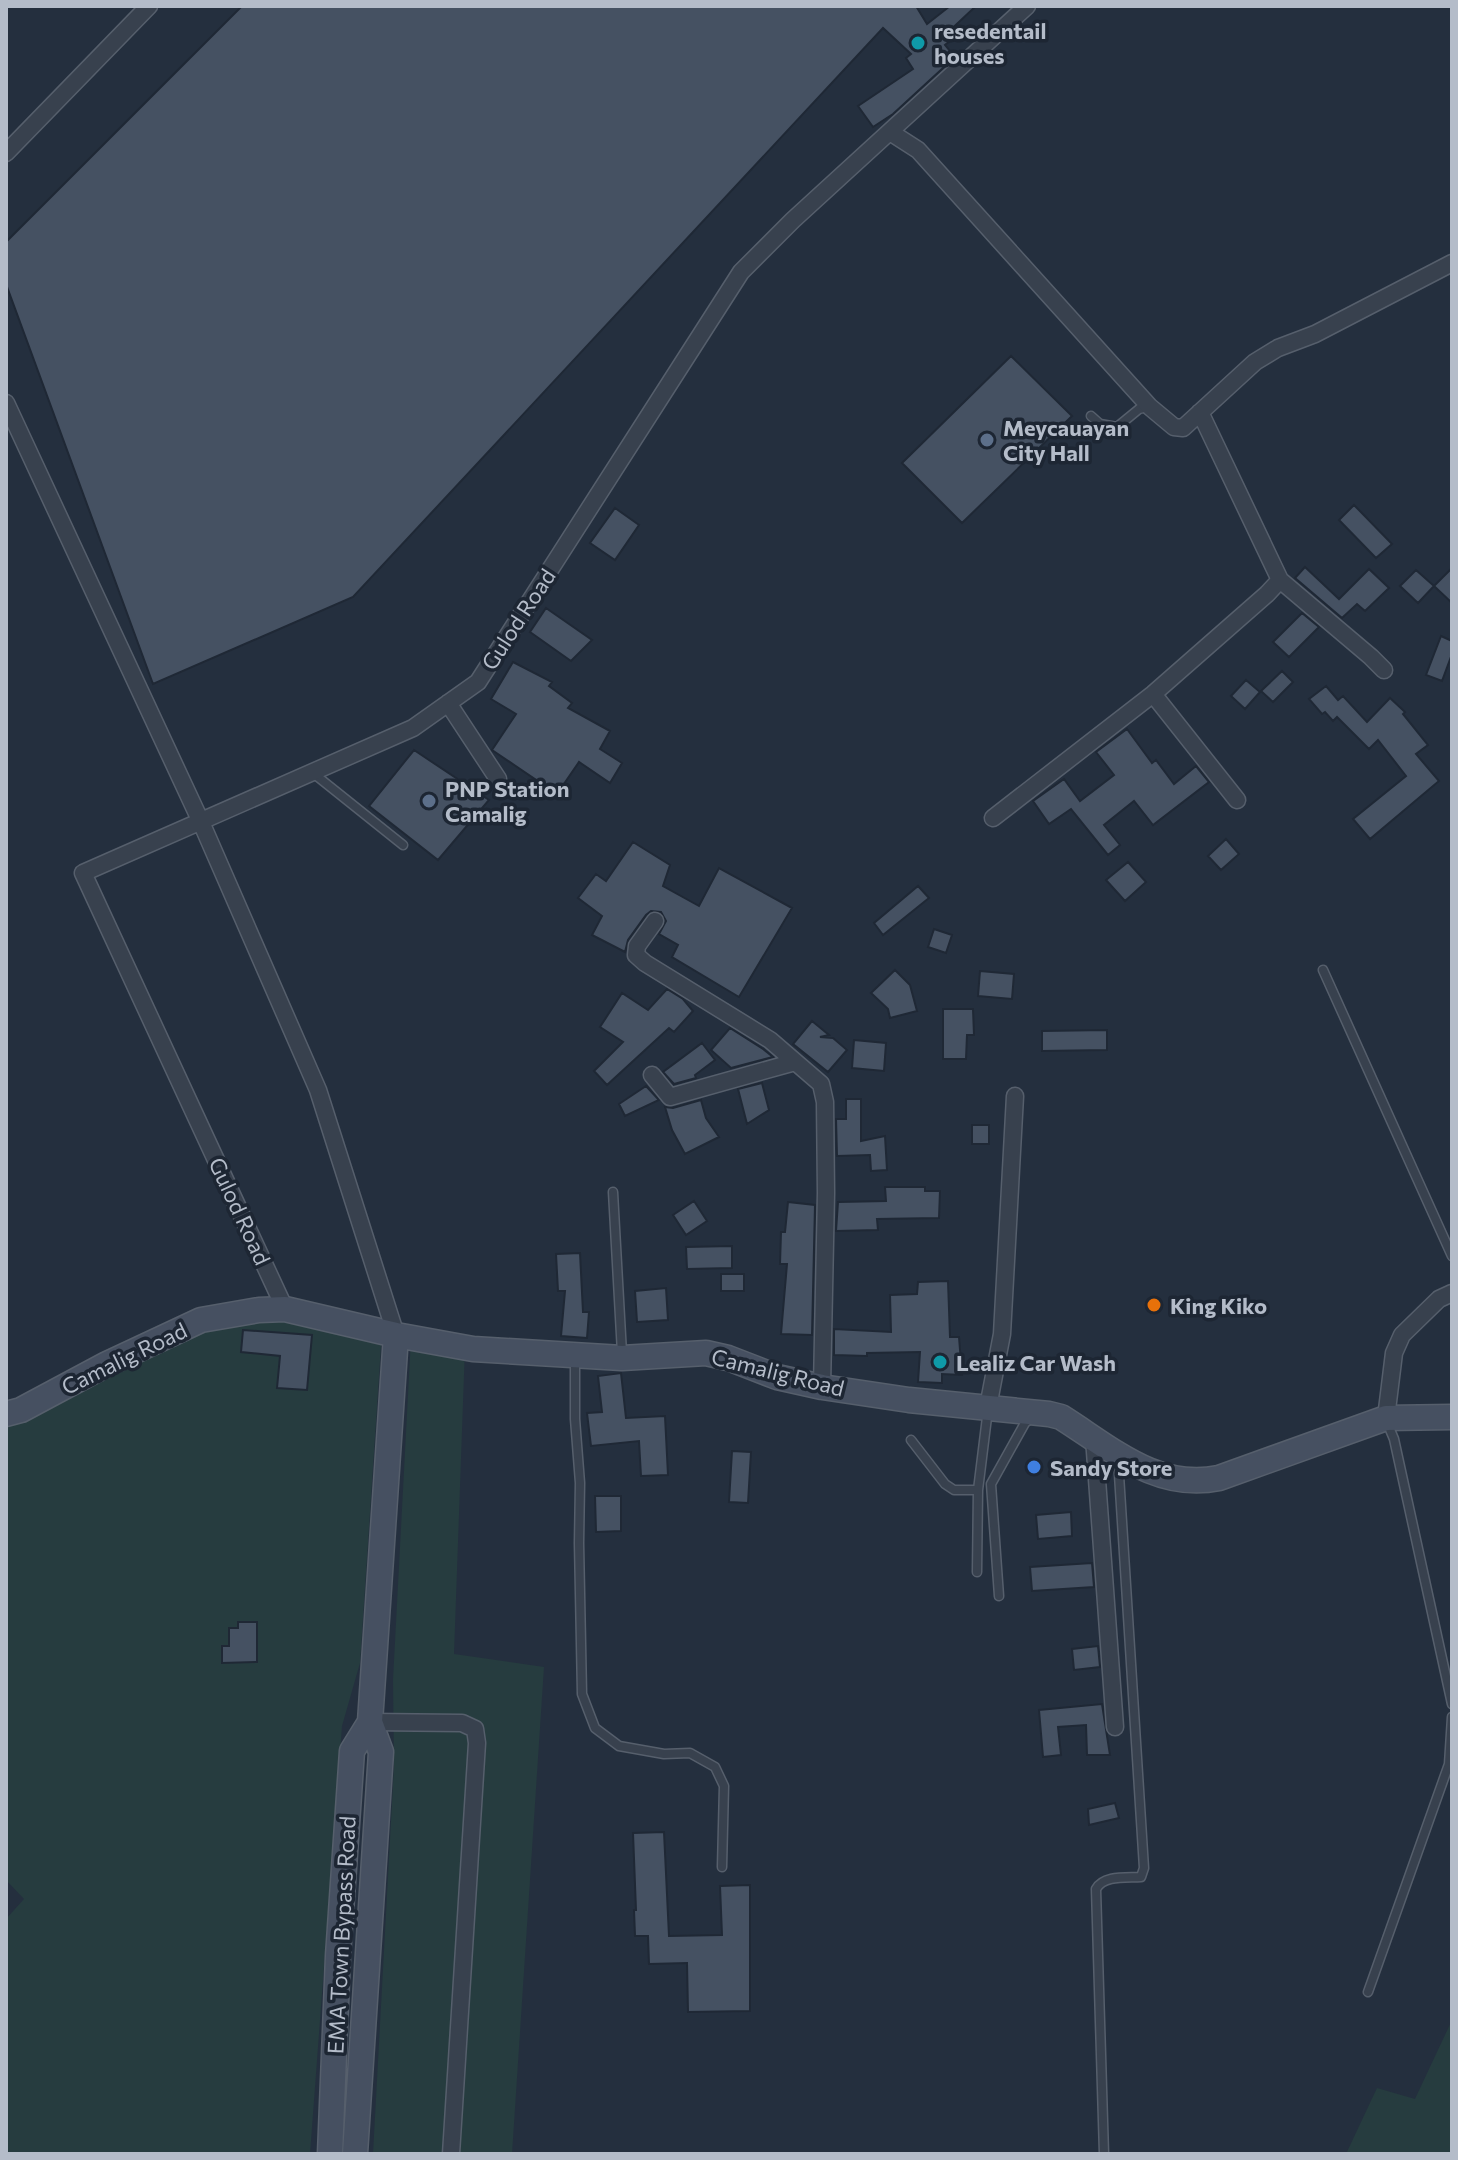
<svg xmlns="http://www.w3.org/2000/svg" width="1458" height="2160" viewBox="0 0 1458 2160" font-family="Commissioner,sans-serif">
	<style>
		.green { fill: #263c3f }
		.building { fill: #455162; stroke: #1f2835; stroke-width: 2 }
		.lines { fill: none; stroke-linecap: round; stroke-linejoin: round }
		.lane-casing { stroke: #565f6c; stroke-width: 11 }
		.street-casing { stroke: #565f6c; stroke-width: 19 }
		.secondary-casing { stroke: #565f6c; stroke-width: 27 }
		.lane { stroke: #38414e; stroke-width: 8 }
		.street { stroke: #38414e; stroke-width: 16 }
		.secondary { stroke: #465061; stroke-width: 24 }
		.culture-dot { fill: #0f9aa8; stroke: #1d2633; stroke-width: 3 }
		.service-dot { fill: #5c6f8a; stroke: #1d2633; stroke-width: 3 }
		.food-dot { fill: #e8710a; stroke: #1d2633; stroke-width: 3 }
		.shop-dot { fill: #3f7fe0; stroke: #1d2633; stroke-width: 3 }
		.labels { text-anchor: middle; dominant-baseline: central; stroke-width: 7; stroke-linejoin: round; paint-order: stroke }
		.poi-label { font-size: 22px; font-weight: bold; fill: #b4bcc9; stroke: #1d2633; text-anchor: start }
		.street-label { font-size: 22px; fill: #b4bcc9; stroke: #1d2633 }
	</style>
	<rect width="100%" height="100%" fill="#242f3e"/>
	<path class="green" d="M259,1310L382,1331L360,1663L342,1726L310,2154H6V1919L24,1899L6,1880V1414L107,1364Z
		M411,1338L465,1347L454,1654L544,1667L512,2154H373L394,1766L393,1680Z
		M1452,2020V2154H1346L1377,2088L1415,2099Z"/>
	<path class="building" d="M242,6H916L927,24L950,6H976L945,35L950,41L945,45L955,57L893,114L873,127L858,106L913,69L906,58L911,54L883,28L353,597L153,684L6,284V242Z
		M1011,356L1072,416L962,523L902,463Z
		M1354,505L1392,544L1376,558L1339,520Z
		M615,508L639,525L615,560L590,543Z
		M1305,567L1339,599L1369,569L1389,588L1365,611L1357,604L1342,618L1295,578Z
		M1452,568V603L1434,586Z
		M1416,570L1434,586L1418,603L1400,586Z
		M546,608L592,640L571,661L530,632Z
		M1302,613L1319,627L1289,657L1273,642Z
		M1441,636L1452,641V654L1442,681L1426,675Z
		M513,662L552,682L549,686L572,703L568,708L610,731L600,749L622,763L610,783L579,762L557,794L492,750L516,714L491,699Z
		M1282,671L1293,682L1273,702L1261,691Z
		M1246,680L1260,692L1245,709L1231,696Z
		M1326,686L1338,700L1343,696L1367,722L1390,698L1405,712L1403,714L1428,745L1416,754L1439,781L1370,839L1353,819L1406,776L1378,740L1369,749L1337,717L1333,721L1325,712L1322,714L1309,699Z
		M1127,729L1152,763L1156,760L1174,784L1196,766L1209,782L1153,825L1134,801L1104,825L1120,845L1108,855L1071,809L1049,824L1033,801L1064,779L1080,801L1114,775L1096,752Z
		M414,750L489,800L438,860L369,806Z
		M1226,839L1239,854L1221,870L1208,856Z
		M633,842L670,865L663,886L699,906L719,868L792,908L739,997L672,957L678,945L659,934L666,921L661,912L651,911L646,915L628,940L625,952L592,935L602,916L578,898L596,874L606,881Z
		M1128,862L1146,882L1125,901L1106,880Z
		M918,886L929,898L883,935L874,923Z
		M934,929L952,935L946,953L928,947Z
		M895,970L910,985L917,1011L890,1018L888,1009L871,993Z
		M980,971L1014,974L1012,999L978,996Z
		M667,989L683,999L693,1011L674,1032L669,1028L607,1085L594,1071L623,1042L600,1027L622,993L648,1010Z
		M943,1009H973L974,1035H967L966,1059H943Z
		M812,1021L829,1035L820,1037L833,1038L847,1050L828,1072L793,1044Z
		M730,1028L763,1049L773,1057L731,1068L711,1050Z
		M1107,1030V1050L1042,1051V1031Z
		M854,1040L886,1043L884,1071L852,1068Z
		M702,1043L715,1060L695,1075L696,1078L674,1084L663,1072Z
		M762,1083L769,1110L747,1124L738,1089Z
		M646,1086L659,1100L625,1116L619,1104Z
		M846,1099H861V1141L885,1136L887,1170L871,1171L870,1155L837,1156L836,1119H846Z
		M701,1100L706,1118L719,1137L685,1154L672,1130L665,1107L673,1108Z
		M972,1125H989V1144H972Z
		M885,1187H925V1191H940L939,1218L877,1219L878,1230L836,1231L838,1202L886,1201Z
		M694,1201L707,1221L686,1235L673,1215Z
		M788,1202L815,1205L812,1335L781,1334L787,1264H780L781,1232H785Z
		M732,1246V1268L687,1269L686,1247Z
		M580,1253L583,1312H589L587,1338L561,1336L565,1291H558L556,1254Z
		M721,1274H744V1291H721Z
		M948,1281L950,1337H959L962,1375L942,1374V1383L918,1382L920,1352L867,1353V1356L834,1355V1329L891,1332L890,1295L917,1294L918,1282Z
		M666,1288L668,1320L637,1322L635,1291Z
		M243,1330L312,1335L307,1390L277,1388L280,1356L241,1352Z
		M621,1373L626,1418L665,1416L668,1475L641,1476L639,1441L591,1446L587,1413L602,1412L598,1376Z
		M732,1451L751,1452L748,1503L729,1502Z
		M595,1496H621V1531L596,1532Z
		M1071,1512L1072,1536L1038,1539L1036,1515Z
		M1092,1563L1094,1587L1032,1591L1030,1567Z
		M238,1622H257V1662L222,1663V1646H229V1628H238Z
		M1098,1646L1100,1667L1074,1670L1072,1649Z
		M1102,1704L1110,1755H1087L1086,1725L1058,1727L1061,1755L1043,1757L1039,1710Z
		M1115,1803L1119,1818L1089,1825L1088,1809Z
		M664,1832L669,1936L722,1935L720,1886L750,1885V2011L688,2012L687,1963L649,1964L648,1936H635L634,1910H636L633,1833Z"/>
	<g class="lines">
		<g class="lane-casing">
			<path id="lane" d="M1091,416L1100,424L1117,427L1139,409L1148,407
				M313,773L403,845
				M1323,970L1452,1256
				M613,1192L622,1353
				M575,1360V1419L580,1483L579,1543L582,1694L595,1728L619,1746L664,1754L690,1753L715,1767L724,1786L722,1867
				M1386,1420L1394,1439L1452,1704
				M911,1440L945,1484L954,1490H978
				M977,1572L978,1490L988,1409
				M999,1596L991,1484L1025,1423L1032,1417
				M1368,1992L1449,1764L1452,1717
				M1104,2154L1096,1889C1104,1875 1126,1878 1141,1877L1144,1868L1118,1459"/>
		</g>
		<g class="street-casing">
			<path id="street" d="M890,132L918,150L1150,407L1174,427L1183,428L1255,362L1278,348L1315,334L1452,263
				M6,153L149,6
				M6,403L201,822L318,1090L396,1335
				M1280,580L1371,657L1384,670
				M1153,694L1237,800
				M448,703L498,779
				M993,818L1153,694L1267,594L1280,580L1200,412
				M655,921L637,946L636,955L645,963L770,1040L821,1084L825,1102L826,1193L822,1387
				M652,1075L670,1097L795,1062
				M285,1309L83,873L413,728L478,682L741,272L793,220L1027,6
				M988,1407L1002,1334L1015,1096
				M1386,1418L1394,1353L1402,1335L1439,1299L1452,1293
				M1094,1438L1115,1727
				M370,1722L462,1723L475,1729L477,1743L451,2154"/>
		</g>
		<g class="secondary-casing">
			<path id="secondary" d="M6,1414L21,1410L107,1364L201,1320L259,1310L285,1309L396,1335L473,1349L622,1358L706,1353L728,1358L777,1377L822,1387L909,1400L1049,1414L1061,1417C1112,1449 1157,1491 1219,1478L1386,1418L1452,1417
				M330,2154L338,1956L352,1751L370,1722
				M355,2154L381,1752L370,1722L396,1335"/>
		</g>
		<use href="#lane" class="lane"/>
		<use href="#street" class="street"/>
		<use href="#secondary" class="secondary"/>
	</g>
	<g class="culture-dot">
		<circle cx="918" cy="43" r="8"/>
		<circle cx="940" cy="1362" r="8"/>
	</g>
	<g class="service-dot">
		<circle cx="987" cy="440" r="8"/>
		<circle cx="429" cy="801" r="8"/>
	</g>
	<circle class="food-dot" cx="1154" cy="1305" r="8"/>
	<circle class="shop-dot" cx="1034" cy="1467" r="8"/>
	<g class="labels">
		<g class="poi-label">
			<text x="934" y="30">resedentail<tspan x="934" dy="25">houses</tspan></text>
			<text x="1003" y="427">Meycauayan<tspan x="1003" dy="25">City Hall</tspan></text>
			<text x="445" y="788">PNP Station<tspan x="445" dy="25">Camalig</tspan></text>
			<text x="1170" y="1305">King Kiko</text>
			<text x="956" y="1362">Lealiz Car Wash</text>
			<text x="1050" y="1467">Sandy Store</text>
		</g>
		<g class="street-label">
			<text transform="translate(518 619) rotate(-57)">Gulod Road</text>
			<text transform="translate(240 1211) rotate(65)">Gulod Road</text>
			<text transform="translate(124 1358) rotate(-26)">Camalig Road</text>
			<text transform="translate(778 1372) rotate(14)">Camalig Road</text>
			<text transform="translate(341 1935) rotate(-87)">EMA Town Bypass Road</text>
		</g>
	</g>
	<rect width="1458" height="2160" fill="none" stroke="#b4bcc9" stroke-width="16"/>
</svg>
